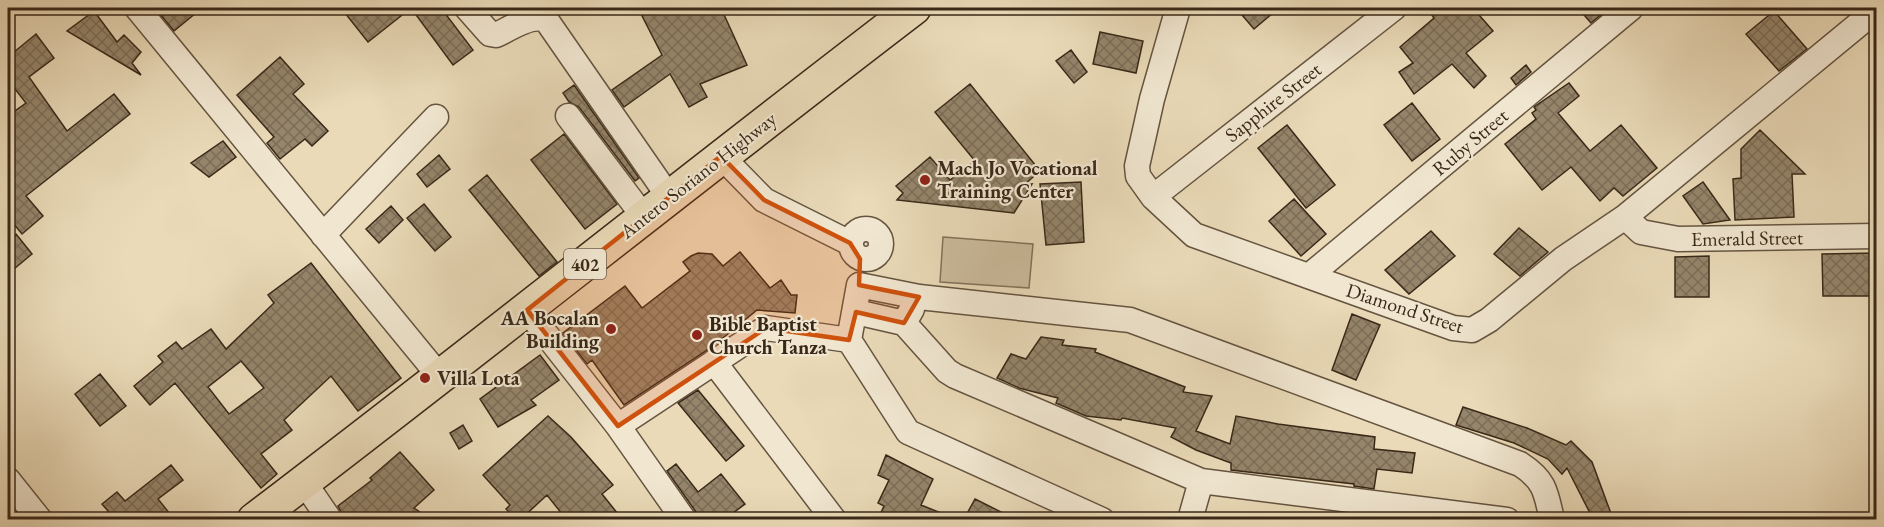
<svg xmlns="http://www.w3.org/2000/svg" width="1884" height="527" viewBox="0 0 1884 527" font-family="'EB Garamond',serif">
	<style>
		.pitch { fill: #ccbc9d; stroke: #82725a; stroke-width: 1.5 }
		.building { fill: url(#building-cross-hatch); stroke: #392818; stroke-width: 1.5; fill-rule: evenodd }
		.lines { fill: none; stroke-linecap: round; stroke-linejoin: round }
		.street-casing { stroke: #655440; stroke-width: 27 }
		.primary-casing { stroke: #392818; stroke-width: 36 }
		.street { stroke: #f1e7d1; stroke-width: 24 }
		.primary { stroke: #eadab8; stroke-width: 33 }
		.marked { fill: #ce520e; fill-opacity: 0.2; stroke: #ce520e; stroke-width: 4.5; stroke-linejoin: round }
		.poi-dot { fill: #8f2418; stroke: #f1e7d1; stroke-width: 2 }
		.labels { text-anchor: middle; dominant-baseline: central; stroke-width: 4.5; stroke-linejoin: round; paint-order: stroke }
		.shield { fill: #f1e7d1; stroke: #706150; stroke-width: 1.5 }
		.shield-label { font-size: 18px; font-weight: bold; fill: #392818 }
		.street-label { font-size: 20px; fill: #392818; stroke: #f1e7d1 }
		.poi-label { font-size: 20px; font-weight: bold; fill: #392818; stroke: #f1e7d1; text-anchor: start }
	</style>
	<defs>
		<pattern id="building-cross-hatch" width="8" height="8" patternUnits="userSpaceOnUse" patternTransform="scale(1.5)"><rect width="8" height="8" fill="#95856b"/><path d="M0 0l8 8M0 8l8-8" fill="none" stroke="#7b6d57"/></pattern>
	</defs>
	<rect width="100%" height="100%" fill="#eadab8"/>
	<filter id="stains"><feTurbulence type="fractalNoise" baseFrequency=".00333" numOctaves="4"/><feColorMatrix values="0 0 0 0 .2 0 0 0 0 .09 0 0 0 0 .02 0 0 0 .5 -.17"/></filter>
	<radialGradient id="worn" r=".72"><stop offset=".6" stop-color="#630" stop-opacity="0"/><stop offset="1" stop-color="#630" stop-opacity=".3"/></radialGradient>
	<path class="pitch" d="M943,237L1033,244L1029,288L940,282Z"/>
	<path class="building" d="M155,8H202L174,31Z
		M341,8H411L368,42Z
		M411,8H441L473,50L453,65Z
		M638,8H721L747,65L700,84L707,97L689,107L670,74L624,107L612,90L662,55Z
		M1236,8H1279L1254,29Z
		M1427,8H1473L1493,31L1466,53L1486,76L1474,88L1452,64L1414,94L1399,72L1413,63L1400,47L1434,18Z
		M1578,8H1609L1591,23Z
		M94,11L117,42L124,35L141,52L132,63L141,75L67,31Z
		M1774,11L1807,49L1779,71L1746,34Z
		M1100,32L1143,41L1136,73L1093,64Z
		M36,34L54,58L29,77L67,131L114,94L130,114L26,196L43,216L22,234L8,217V116L26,103L8,80V57Z
		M1071,50L1087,72L1074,83L1056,61Z
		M280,57L304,84L293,94L328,131L312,146L305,139L280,159L267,143L274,137L237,95Z
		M1526,65L1531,72L1516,85L1511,78Z
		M1569,83L1579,96L1558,113L1590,151L1621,125L1657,168L1623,196L1614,188L1600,201L1571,167L1542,190L1505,144L1536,119L1532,113L1536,110L1534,107Z
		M970,84L1040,171L1024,185L1032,184L1014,213L897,200L903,193L896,186L930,157L950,180L975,161L935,112Z
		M574,85L639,178L635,181L579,107L569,102L563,93Z
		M1412,103L1440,139L1412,161L1384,125Z
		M1287,125L1335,185L1306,208L1258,148Z
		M1760,130L1805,174H1792L1794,217L1735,220L1733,179L1741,178V149Z
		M564,134L617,204L585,229L531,160Z
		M223,141L236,157L209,177L191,163Z
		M439,155L450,169L427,187L417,174Z
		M487,175L557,262L539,276L469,190Z
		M1081,182L1084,242L1046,245L1040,184Z
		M1703,182L1730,220L1703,224L1683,196Z
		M1294,199L1326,234L1301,256L1269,221Z
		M424,204L451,237L435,251L407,218Z
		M391,206L403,220L379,243L366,229Z
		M1519,228L1548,252L1520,276L1494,254Z
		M1431,231L1455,256L1409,294L1385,270Z
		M16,234L32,254L8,274V242Z
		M740,252L770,288L781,280L791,295H797L795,313L757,310L712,347L624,405L592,360L587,364L563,333L625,286L642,308L690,271L683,262L691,256L698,253L712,254L723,266Z
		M1876,253V296H1823L1822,254Z
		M1709,256V297H1675V257Z
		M311,263L401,378L358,411L331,376L284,420L292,430L261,454L277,474L261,488L175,383L150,405L134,386L163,362L158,356L176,342L182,349L211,329L226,349L274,303L268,295ZM241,361L264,388L229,414L208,387Z
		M1352,314L1380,325L1356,380L1332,370Z
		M1041,337L1064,340L1062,345L1096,349L1095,352L1185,387L1183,392L1212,396L1196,431L1230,444L1236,416L1278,424L1375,437L1374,449L1415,453L1412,473L1377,469L1374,489L1354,486V484L1231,470V463L1196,450L1171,437L1176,428L1122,418L1121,420L1086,416L1056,403L1058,398L1019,388L997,378L1011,354L1026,359Z
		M540,355L559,380L531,400L536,405L498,427L480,399Z
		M100,374L126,406L100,426L75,394Z
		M698,390L744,446L726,461L678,403Z
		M1463,407L1527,428L1566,445L1571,441L1592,462L1613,519H1593L1567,468L1562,474L1548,459L1514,443L1456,425Z
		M548,416L571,437L613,485L602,494L622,519H566L547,495L521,519H516L506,509L510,505L483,475Z
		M463,425L472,441L459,449L450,433Z
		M400,452L434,490L414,508L430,519H344L338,506L372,480L370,478Z
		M886,455L933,479L921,505L956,519H878L884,506L878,503L889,480L878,475Z
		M676,464L698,492L721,474L745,504L725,519H701L667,471Z
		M171,465L183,480L158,499L174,519H115L102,504L117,492L125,501Z
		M975,499L1015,519H964Z"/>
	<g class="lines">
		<g class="street-casing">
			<path id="street" d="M137,8L441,378
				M467,8L490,34L496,35C510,29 533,12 547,21L669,197
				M1178,8L1152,99L1137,166L1138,176L1153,197L1194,235L1453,328L1472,330L1489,320L1563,259L1625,217L1876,10
				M568,116L644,217
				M721,156L764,200L850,243
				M1153,197L1394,8
				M1625,217L1641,232L1678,239L1876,236
				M851 244a15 15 0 1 1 30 0a15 15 0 1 1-30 0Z
				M323,235L436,117
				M1309,276L1631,8
				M527,310L618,426L684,520
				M856,312L904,323L912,309
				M904,323L947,371L955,376L1201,481L1507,520
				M849,340L908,432L1102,520
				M714,362L834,520
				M618,426L766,328L849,340L859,285L919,297L1130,320L1520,464C1545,480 1546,492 1552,520
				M8,480L40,520
				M304,482L330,520
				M1190,520L1201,481"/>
		</g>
		<g class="primary-casing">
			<path id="primary" d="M254,520C476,351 693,177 914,8"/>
		</g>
		<use href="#street" class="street"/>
		<use href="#primary" class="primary"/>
	</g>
	<path class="marked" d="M721,156L764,200L850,243L860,259L859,285L919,297L904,323L856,312L849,340L766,328L618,426L527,310Z"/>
	<g class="poi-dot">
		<circle cx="925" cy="180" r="6"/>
		<circle cx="611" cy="329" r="6"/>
		<circle cx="697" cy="335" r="6"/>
		<circle cx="425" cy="378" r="6"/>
	</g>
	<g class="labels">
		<rect class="shield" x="564" y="249" width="42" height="30" rx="4.5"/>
		<g class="shield-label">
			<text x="585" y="264">402</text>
		</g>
		<g class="street-label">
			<text transform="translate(1273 102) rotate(-38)">Sapphire Street</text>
			<text transform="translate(1470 142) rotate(-40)">Ruby Street</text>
			<text transform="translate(698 175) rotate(-38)">Antero Soriano Highway</text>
			<text transform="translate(1747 238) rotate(-1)">Emerald Street</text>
			<text transform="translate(1405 308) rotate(18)">Diamond Street</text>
		</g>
		<g class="poi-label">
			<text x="937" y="168">Mach Jo Vocational<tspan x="937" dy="23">Training Center</tspan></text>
			<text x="599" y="318" text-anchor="end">AA Bocalan<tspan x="599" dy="23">Building</tspan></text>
			<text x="709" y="324">Bible Baptist<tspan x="709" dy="23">Church Tanza</tspan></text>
			<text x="437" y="378">Villa Lota</text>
		</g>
	</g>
	<rect width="1884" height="527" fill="none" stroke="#eadab8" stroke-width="30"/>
	<rect x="9" y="9" width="1866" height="509" fill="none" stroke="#392818" stroke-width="3"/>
	<rect x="15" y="15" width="1854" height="497" fill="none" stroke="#392818" stroke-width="1.5"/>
	<rect width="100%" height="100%" filter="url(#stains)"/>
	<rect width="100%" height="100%" fill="url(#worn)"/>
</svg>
